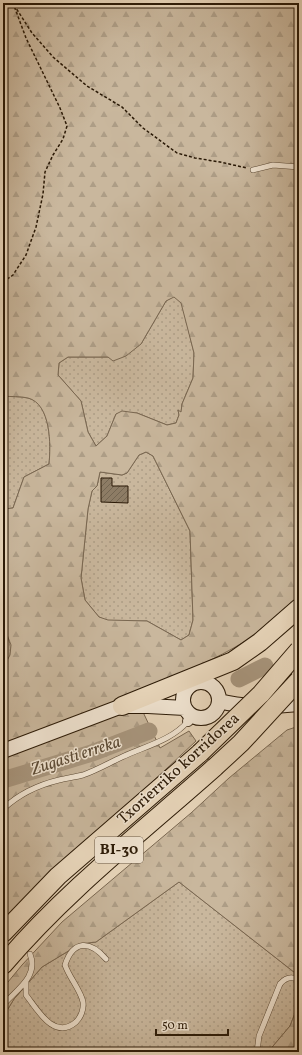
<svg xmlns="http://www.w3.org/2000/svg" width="302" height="1055" viewBox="0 0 302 1055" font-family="Vollkorn,serif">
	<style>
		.grass { fill: url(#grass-dots); stroke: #7a6852 }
		.forest { fill: url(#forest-firs); stroke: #7a6852; fill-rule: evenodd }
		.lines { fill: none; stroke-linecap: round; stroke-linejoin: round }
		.river { stroke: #a8967e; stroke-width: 17 }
		.building { fill: url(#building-hatch); stroke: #2a1906 }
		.service-casing { stroke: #5a4834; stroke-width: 6 }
		.minor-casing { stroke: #5a4834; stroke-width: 12 }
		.secondary-casing { stroke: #2a1906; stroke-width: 16 }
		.motorway-casing { stroke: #2a1906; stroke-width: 20 }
		.path { stroke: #2a1906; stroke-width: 1.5; stroke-dasharray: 3 2; stroke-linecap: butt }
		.service { stroke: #f1e5d3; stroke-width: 5 }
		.minor { stroke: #f1e5d3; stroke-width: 10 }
		.secondary { stroke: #f1e5d3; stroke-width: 14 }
		.motorway { stroke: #e9d7bc; stroke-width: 18 }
		.motorway-bridge-casing { stroke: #2a1906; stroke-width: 20; stroke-linecap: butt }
		.motorway-bridge { stroke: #e9d7bc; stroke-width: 18 }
		.labels { text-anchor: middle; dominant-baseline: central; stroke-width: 3; stroke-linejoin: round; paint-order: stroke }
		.shield { fill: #f1e5d3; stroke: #665644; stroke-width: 1 }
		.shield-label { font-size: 15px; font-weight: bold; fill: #2a1906 }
		.street-label { font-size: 16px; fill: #2a1906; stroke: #f1e5d3 }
		.water-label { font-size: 17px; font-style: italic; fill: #5c4b36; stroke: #f1e5d3 }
	</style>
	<defs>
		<pattern id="grass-dots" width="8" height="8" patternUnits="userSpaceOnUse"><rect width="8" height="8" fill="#c9b79d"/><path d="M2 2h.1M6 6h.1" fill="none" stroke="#ad9d86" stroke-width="1.8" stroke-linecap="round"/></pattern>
		<pattern id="forest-firs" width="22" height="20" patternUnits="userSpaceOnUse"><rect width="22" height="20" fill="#c9b79d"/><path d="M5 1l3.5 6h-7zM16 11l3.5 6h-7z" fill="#ad9d86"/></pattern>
		<pattern id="building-hatch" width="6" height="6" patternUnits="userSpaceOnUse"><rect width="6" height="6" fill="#8d7c65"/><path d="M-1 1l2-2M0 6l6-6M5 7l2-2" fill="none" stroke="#736551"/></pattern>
	</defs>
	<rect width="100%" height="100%" fill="#e9d7bc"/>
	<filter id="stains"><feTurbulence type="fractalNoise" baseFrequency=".005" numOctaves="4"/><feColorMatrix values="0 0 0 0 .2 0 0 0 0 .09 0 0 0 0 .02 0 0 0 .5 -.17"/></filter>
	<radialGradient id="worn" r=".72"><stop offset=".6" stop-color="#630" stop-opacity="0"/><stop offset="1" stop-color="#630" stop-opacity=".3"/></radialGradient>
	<path class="grass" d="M174,296L182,303L194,353L193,378L182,404L181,413L178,410L179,415L176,423L167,425L137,413L116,414L107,436L96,446L88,432L81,401L58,375L59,363L68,357H108L141,344L166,301Z
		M3,396C11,397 20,396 28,398C51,403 51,445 49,464L24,477L13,508L3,509Z
		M146,452L153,456L190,531L193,620L189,635L181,640L147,621H108L99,617L85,600L81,578L88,509L92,491L97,486L100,472L122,475L127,473L139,455Z
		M3,624C9,639 16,654 3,668Z
		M179,882L299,976V1003L290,1026L268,1052H3V1017L14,999L42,967L80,944L96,942Z"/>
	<path class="forest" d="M3,3H299V598C290,606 281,616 272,623C230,655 182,673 134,693L160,748L189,731L196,741L3,922V668L10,655L11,645L3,624V509L13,508L24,477L49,464C51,445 51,404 28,398C20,396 11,397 3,396ZM174,297L181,303L194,353L193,378L182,404L181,412L178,410L179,415L176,423L167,425L137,413L122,411L116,414L107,436L96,446L88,432L81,401L58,375L59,363L68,357H108L113,361L126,356L141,344L166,301ZM146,452L153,456L190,531L193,620L189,635L181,640L147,621L108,620L99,617L85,600L81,578L88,509L92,491L97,486L100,472L122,475L127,473L139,455Z
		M299,726V976L179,882L96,942L80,944L42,967L14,999L3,1017V988L22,965L62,922L191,813L229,778L287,730Z
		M299,1003V1052H268L290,1026Z"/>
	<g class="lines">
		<path class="river" d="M239,679L265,666
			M3,780L92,753L149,731"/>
	</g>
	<path class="building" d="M101,478H112V486H128V503L101,502Z"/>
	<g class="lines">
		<g class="service-casing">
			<path id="service" d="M253,170L273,165L299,167
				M3,809C19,794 38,785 59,780C67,778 75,777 83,775C97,770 109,763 122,757C143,747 173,740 188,721
				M26,981V995C37,1009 54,1041 76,1022C81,1017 84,1009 83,1002C81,991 69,977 65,965C73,940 90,940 106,959
				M3,1005C16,990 39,977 30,954
				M257,1052L259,1036L280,984C286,977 292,976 299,980"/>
		</g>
		<g class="minor-casing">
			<path id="minor" d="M188,721L191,715"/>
		</g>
		<g class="secondary-casing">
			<path id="secondary" d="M183 700a18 18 0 1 1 36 0a18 18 0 1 1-36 0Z
				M219,701C245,708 272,707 299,704
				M3,751L122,706H148L185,708"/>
		</g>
		<g class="motorway-casing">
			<path id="motorway" d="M122,706L233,661L260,642L299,608
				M3,933L58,876L200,753
				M3,965C66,891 143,831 215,767"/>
		</g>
		<path class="path" d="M14,5L32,33L53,57L87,86L122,107L143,128L177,153L195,158L220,162L247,168
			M3,282L13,275L26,255L36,227L43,194L45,172L53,155L63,139L67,126L60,108L26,38L13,3"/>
		<use href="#service" class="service"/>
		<use href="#minor" class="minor"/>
		<use href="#secondary" class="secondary"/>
		<use href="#motorway" class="motorway"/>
		<g class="motorway-bridge-casing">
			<path id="motorway-bridge" d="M200,753L261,694L299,650
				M215,767L241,743L299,680"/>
		</g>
		<use href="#motorway-bridge" class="motorway-bridge"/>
	</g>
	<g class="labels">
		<rect class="shield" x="95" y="837" width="48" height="26" rx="3"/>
		<g class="shield-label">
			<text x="119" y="850">BI-30</text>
		</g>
		<g class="street-label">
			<text transform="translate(179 769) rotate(-42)">Txorierriko korridorea</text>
		</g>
		<g class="water-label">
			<text transform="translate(76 756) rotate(-18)">Zugasti erreka</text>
		</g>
	</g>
	<rect width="302" height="1055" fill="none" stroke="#e9d7bc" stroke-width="16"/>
	<rect x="4" y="4" width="294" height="1047" fill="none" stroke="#2a1906" stroke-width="2"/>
	<rect x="8" y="8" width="286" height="1039" fill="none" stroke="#2a1906"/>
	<path d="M156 1029v6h72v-6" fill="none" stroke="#2a1906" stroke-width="2"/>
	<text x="162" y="1029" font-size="12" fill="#2a1906" stroke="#f1e5d3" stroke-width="3" paint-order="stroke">50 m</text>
	<rect width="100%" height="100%" filter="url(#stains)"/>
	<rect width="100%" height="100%" fill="url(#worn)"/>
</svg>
